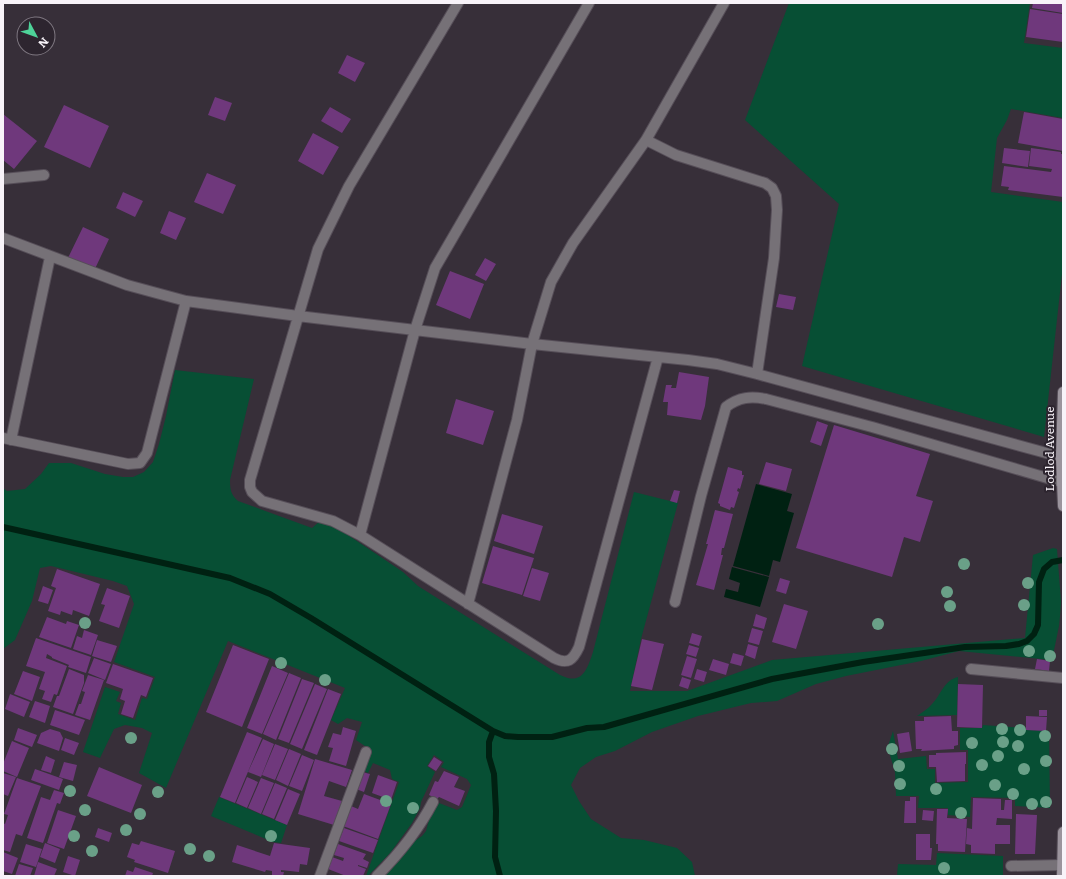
<svg xmlns="http://www.w3.org/2000/svg" width="1066" height="879" viewBox="0 0 1066 879" font-family="Literata,serif">
	<style>
		.green { fill: #074f34 }
		.water { fill: #002112 }
		.lines { fill: none; stroke-linecap: round; stroke-linejoin: round }
		.stream { stroke: #002112; stroke-width: 6 }
		.building { fill: #6f387c }
		.service-casing { stroke: #564e58; stroke-width: 12 }
		.minor-casing { stroke: #564e58; stroke-width: 12 }
		.secondary-casing { stroke: #564e58; stroke-width: 12 }
		.service { stroke: #767177; stroke-width: 10 }
		.minor { stroke: #767177; stroke-width: 10 }
		.secondary { stroke: #9b949d; stroke-width: 10 }
		.tree { fill: #6aa088 }
		.labels { text-anchor: middle; dominant-baseline: central; stroke-width: 4; stroke-linejoin: round; paint-order: stroke }
		.street-label { font-size: 12px; fill: #f8f3f9; stroke: #2d252f }
	</style>
	<rect width="100%" height="100%" fill="#372f39"/>
	<path class="green" d="M789,3H1030L1024,43L1063,48V118L1011,109L1007,120L997,138L991,192L1063,202V265L1044,437L802,366L839,204L745,120Z
		M175,370L254,379L230,480C230,490 231,495 238,501L312,528L320,521L342,531L403,572L418,586L560,675C582,686 587,670 593,652L634,492L678,503L641,639L630,691H687L772,660L1025,638L1033,555L1053,548L1057,549L1061,602L1060,616L1059,626L1052,660L959,651L921,661L846,676L816,684L777,701L751,703L698,716L652,732L615,751L596,757L580,768L571,785L579,801L591,819L621,838L644,840L677,848L692,862L695,876H383L413,842L422,836L426,831L429,820L439,803L457,810L462,807L471,785L467,779L441,767L444,762L434,755L427,766L435,772L421,802L420,808L412,823L391,852L368,876H366L399,782L392,779L390,770L373,763L368,773L362,770L368,748L356,740L362,722L347,718L338,724L331,720L345,688L228,641L166,788L139,773L152,733L142,728L125,725L114,729L100,758L83,752L105,687L120,692L116,701L121,703L118,714L135,720L142,698L147,699L155,677L114,662L134,604L127,586L113,581L51,566L40,568L32,601L15,640L3,649V488L7,491L25,489L41,474L49,463H71L105,474L123,477H133L144,472L153,462L159,444L166,416Z
		M958,677L957,715L917,716C922,712 928,709 932,704C941,695 944,680 958,677Z
		M983,725L1026,728V730L1049,731L1050,808L1015,806V798L971,797L970,817L948,815V808H918L919,796H896L895,772L890,755L888,746L893,731L898,759L926,756L927,769H935V783L968,782V750H960V728H982Z
		M219,797L287,825L281,843L273,842L211,816Z
		M937,853L1003,856V876H897L898,864L936,865Z"/>
	<path class="water" d="M756,484L792,494L787,511L794,513L780,562L773,560L769,576L733,566Z
		M732,567L769,577L760,607L724,597L726,589L738,592L740,583L729,579Z"/>
	<g class="lines">
		<path class="stream" d="M3,527L230,578L270,594L311,618L493,731L505,736L518,737H552L587,728L604,727L772,679L863,662L965,647L1006,646L1019,644L1027,641L1034,634L1038,625L1039,582L1044,569L1052,562L1063,560
			M493,731L489,742V757L494,774L496,811L495,857L500,876"/>
	</g>
	<path class="building" d="M1033,3H1063V13L1032,8Z
		M1030,9L1063,14V42L1026,37Z
		M347,55L365,63L355,82L338,73Z
		M215,97L232,103L225,121L208,115Z
		M64,105L109,126L90,168L44,147Z
		M330,107L351,119L342,133L321,121Z
		M1024,112L1063,119V151L1018,143Z
		M3,114L37,141L14,169L3,160Z
		M313,133L339,147L323,175L298,161Z
		M1004,148L1030,151L1028,167L1002,163Z
		M1031,148L1061,152V154H1063V197L1008,190L1009,187L1001,186L1004,166L1051,172L1052,169L1029,166Z
		M207,173L236,185L223,214L194,202Z
		M123,192L143,201L135,217L116,208Z
		M169,211L186,218L176,240L160,233Z
		M83,227L109,239L93,273L67,260Z
		M485,258L496,264L486,281L475,275Z
		M450,271L484,284L470,319L436,305Z
		M779,294L796,297L793,310L776,307Z
		M679,372L709,377L705,406L701,420L667,415L668,402H663L666,385H672L671,388H676Z
		M456,399L494,411L483,445L446,433Z
		M817,421L828,425L821,446L810,442Z
		M834,425L930,454L916,496L933,501L920,542L904,537L892,577L796,548Z
		M766,462L792,469L786,491L759,484Z
		M728,467L742,471V475H744L740,489L738,488L737,491L739,492L734,508L731,507L730,510L720,506V504L718,503Z
		M674,490L680,491L677,503L670,501Z
		M715,510L733,514L724,548H722L721,555H723L714,590L696,585L708,544H706Z
		M502,514L543,526L534,554L494,541Z
		M493,546L534,558L522,595L482,583Z
		M532,568L549,573L540,601L523,596Z
		M57,569L100,584L89,616L73,610L72,615L61,611L60,615L48,611L56,588L51,586Z
		M780,578L790,581L786,594L776,591Z
		M43,586L53,590L48,604L38,601Z
		M107,588L130,596L119,628L99,621L105,605L101,604Z
		M784,604L808,611L796,649L772,642Z
		M756,614L767,618L764,629L753,626Z
		M47,617L66,624L67,621L79,625L71,648L39,637Z
		M752,628L763,631L759,645L748,642Z
		M84,630L98,635L91,655L73,649L77,636L82,638Z
		M692,633L702,636L699,646L689,643Z
		M36,638L91,657L86,673L68,667L69,665L52,658V657L47,654L46,658L67,666L57,695L54,694L51,702L42,699L45,691L39,689L45,672L26,666Z
		M642,639L664,644L652,690L631,686Z
		M97,640L117,646L111,662L92,656Z
		M748,644L758,647L755,659L745,655Z
		M233,645L269,659L242,727L206,712Z
		M689,645L699,648L696,657L686,654Z
		M733,653L744,656L741,666L730,663Z
		M687,656L697,659L691,678L681,675Z
		M94,658L111,664L105,680L88,673Z
		M713,659L729,664L726,675L709,670Z
		M1037,659L1050,661L1049,671L1035,669Z
		M113,664L153,678L146,697L141,695L133,718L121,714L125,701L120,699L123,689L106,683Z
		M272,666L288,673L262,734L247,728Z
		M69,669L84,675V683L73,714L53,707L57,696H59Z
		M697,669L707,672L704,682L694,679Z
		M23,671L40,677L32,701L14,694Z
		M289,673L301,678L276,740L263,734Z
		M88,675L104,680L90,720L75,715L79,704H81L85,692L82,691Z
		M682,677L691,680L688,689L679,686Z
		M302,679L314,683L289,743L278,739Z
		M315,684L327,689L302,749L290,744Z
		M958,684L983,685L982,728L957,727Z
		M328,689L341,694L317,755L304,750Z
		M10,694L30,702L24,717L5,709Z
		M35,701L50,706L45,723L29,717Z
		M55,710L85,720L79,735L50,725Z
		M1039,710H1047V716H1039Z
		M951,716L952,731H958V745L954,746V749L921,751L922,749H916L915,721H924V717Z
		M1026,716L1047,717L1046,731L1026,730Z
		M343,727L356,731L346,766L329,761L333,748L328,747L333,733L341,735Z
		M18,728L37,735L32,747L14,740Z
		M50,729L60,732L63,738L59,751L37,743L41,733Z
		M247,732L262,738L235,803L220,797Z
		M909,732L912,751L900,753L897,734Z
		M65,738L79,743L74,755L61,750Z
		M263,739L274,744L261,777L248,772Z
		M12,741L29,748L17,777L3,771V764Z
		M275,744L288,749L275,780L262,775Z
		M289,749L301,754L288,786L276,780Z
		M966,752V764H965V781L937,782L936,767H929V755H936V753Z
		M302,755L314,760L302,791L289,786Z
		M46,756L55,760L51,773L41,770Z
		M434,757L442,762L436,771L428,766Z
		M315,759L352,770L346,787L329,781L324,796L342,801L334,825L298,814Z
		M64,762L77,765L73,781L59,777Z
		M99,767L142,785L131,813L87,796Z
		M35,769L63,779L59,790L31,780Z
		M444,771L459,777L454,787L465,791L459,806L439,797L437,799L429,795L435,781L438,782Z
		M362,772L370,774L364,792L356,789Z
		M3,773L16,777L8,796L3,794Z
		M378,775L397,782L391,800L372,793Z
		M247,777L258,782L247,808L236,803Z
		M17,778L41,786L22,836L16,834L10,852L3,850V823L5,824L8,815L4,814Z
		M261,778L274,783L261,814L248,808Z
		M275,783L287,788L274,819L262,814Z
		M288,789L300,794L287,825L275,820Z
		M54,790L64,793L60,804L57,803L43,843L27,838L41,797L50,800Z
		M364,794L391,804L378,839L343,826L351,806L358,809Z
		M910,797H916V823H904L905,801H910Z
		M973,798L1001,799V810H1004L1005,800H1012V819L997,818L996,825H1010V844H995V854L971,853V845L966,844L967,828L972,829Z
		M937,809H948L947,818L967,819L965,852L938,851V844H936Z
		M58,810L76,816L64,849L47,843Z
		M923,810L934,811L933,821L922,820Z
		M1016,814L1037,815L1035,854H1015Z
		M98,828L112,833L109,842L95,837Z
		M344,828L378,840L373,853L339,841Z
		M916,834H930V848H932L931,860H916Z
		M141,841L175,851L168,873L134,862L135,860L127,857L132,843L139,845Z
		M45,843L60,849L55,863L40,857Z
		M274,843L310,848L307,865L300,864L299,872L281,870V872H284L283,876H272V871L266,870L265,872L232,862L237,845L270,856Z
		M26,844L42,849L36,867L20,862Z
		M338,844L366,854L363,859L369,862L367,868L358,865V866L366,869L363,876H346L328,869L332,857L343,861L344,858L334,855Z
		M3,852L18,858L12,874L3,871Z
		M68,856L80,860L75,876L63,872Z
		M38,862L57,869L54,876H34Z
		M19,864L33,868L30,876H15Z
		M135,867L153,873L152,876H125L127,870L133,872Z"/>
	<g class="lines">
		<g class="service-casing">
			<path id="service" d="M3,179L44,175
				M675,602L701,496L726,407C739,397 751,396 766,399L872,427L1061,482
				M971,669L1063,678
				M1011,866L1062,865
				M377,876C398,855 419,829 433,802"/>
		</g>
		<g class="minor-casing">
			<path id="minor" d="M458,3L349,186L318,249L250,480V487L252,492L262,501L333,521L360,535L554,658C568,665 573,660 579,647L658,357
				M646,140L676,155L765,183L772,188L776,196L777,210L774,258L757,374
				M3,238L127,285L186,301L298,316L532,344L688,360L717,364L757,374L1061,457
				M3,438L128,464L140,463L147,453L186,301
				M11,440L50,257
				M360,535L415,330L435,268L589,3
				M468,604L517,420L532,344L551,282L573,243L646,140L724,3
				M320,876L366,752"/>
		</g>
		<g class="secondary-casing">
			<path id="secondary" d="M1063,392L1061,457L1063,506
				M1062,876L1063,832"/>
		</g>
		<use href="#service" class="service"/>
		<use href="#minor" class="minor"/>
		<use href="#secondary" class="secondary"/>
	</g>
	<g class="tree">
		<circle cx="964" cy="564" r="6"/>
		<circle cx="1028" cy="583" r="6"/>
		<circle cx="947" cy="592" r="6"/>
		<circle cx="1024" cy="605" r="6"/>
		<circle cx="950" cy="606" r="6"/>
		<circle cx="85" cy="623" r="6"/>
		<circle cx="878" cy="624" r="6"/>
		<circle cx="1029" cy="651" r="6"/>
		<circle cx="1050" cy="656" r="6"/>
		<circle cx="281" cy="663" r="6"/>
		<circle cx="325" cy="680" r="6"/>
		<circle cx="1002" cy="729" r="6"/>
		<circle cx="1020" cy="730" r="6"/>
		<circle cx="1045" cy="736" r="6"/>
		<circle cx="131" cy="738" r="6"/>
		<circle cx="1003" cy="742" r="6"/>
		<circle cx="972" cy="743" r="6"/>
		<circle cx="1018" cy="746" r="6"/>
		<circle cx="892" cy="749" r="6"/>
		<circle cx="998" cy="756" r="6"/>
		<circle cx="1046" cy="761" r="6"/>
		<circle cx="982" cy="765" r="6"/>
		<circle cx="899" cy="766" r="6"/>
		<circle cx="1024" cy="769" r="6"/>
		<circle cx="900" cy="784" r="6"/>
		<circle cx="995" cy="785" r="6"/>
		<circle cx="936" cy="789" r="6"/>
		<circle cx="70" cy="791" r="6"/>
		<circle cx="158" cy="792" r="6"/>
		<circle cx="1013" cy="794" r="6"/>
		<circle cx="386" cy="801" r="6"/>
		<circle cx="1046" cy="802" r="6"/>
		<circle cx="1032" cy="804" r="6"/>
		<circle cx="413" cy="808" r="6"/>
		<circle cx="85" cy="810" r="6"/>
		<circle cx="961" cy="813" r="6"/>
		<circle cx="140" cy="814" r="6"/>
		<circle cx="126" cy="830" r="6"/>
		<circle cx="74" cy="836" r="6"/>
		<circle cx="271" cy="836" r="6"/>
		<circle cx="190" cy="849" r="6"/>
		<circle cx="92" cy="851" r="6"/>
		<circle cx="209" cy="856" r="6"/>
		<circle cx="944" cy="868" r="6"/>
	</g>
	<g class="labels">
		<g class="street-label">
			<text transform="translate(1049 449) rotate(-90)">Lodlod Avenue</text>
		</g>
	</g>
	<rect width="1066" height="879" fill="none" stroke="#f8f3f9" stroke-width="8"/>
	<g transform="translate(36 36) rotate(131)"><circle r="19" fill="#2d252f" stroke="#7e7780"/>
	<path d="M0-3L7 15L0 10L-7 15Z" fill="#4ed399"/>
	<text y="-6" font-size="11" font-weight="bold" text-anchor="middle" fill="#f8f3f9">N</text>
	</g>
</svg>
